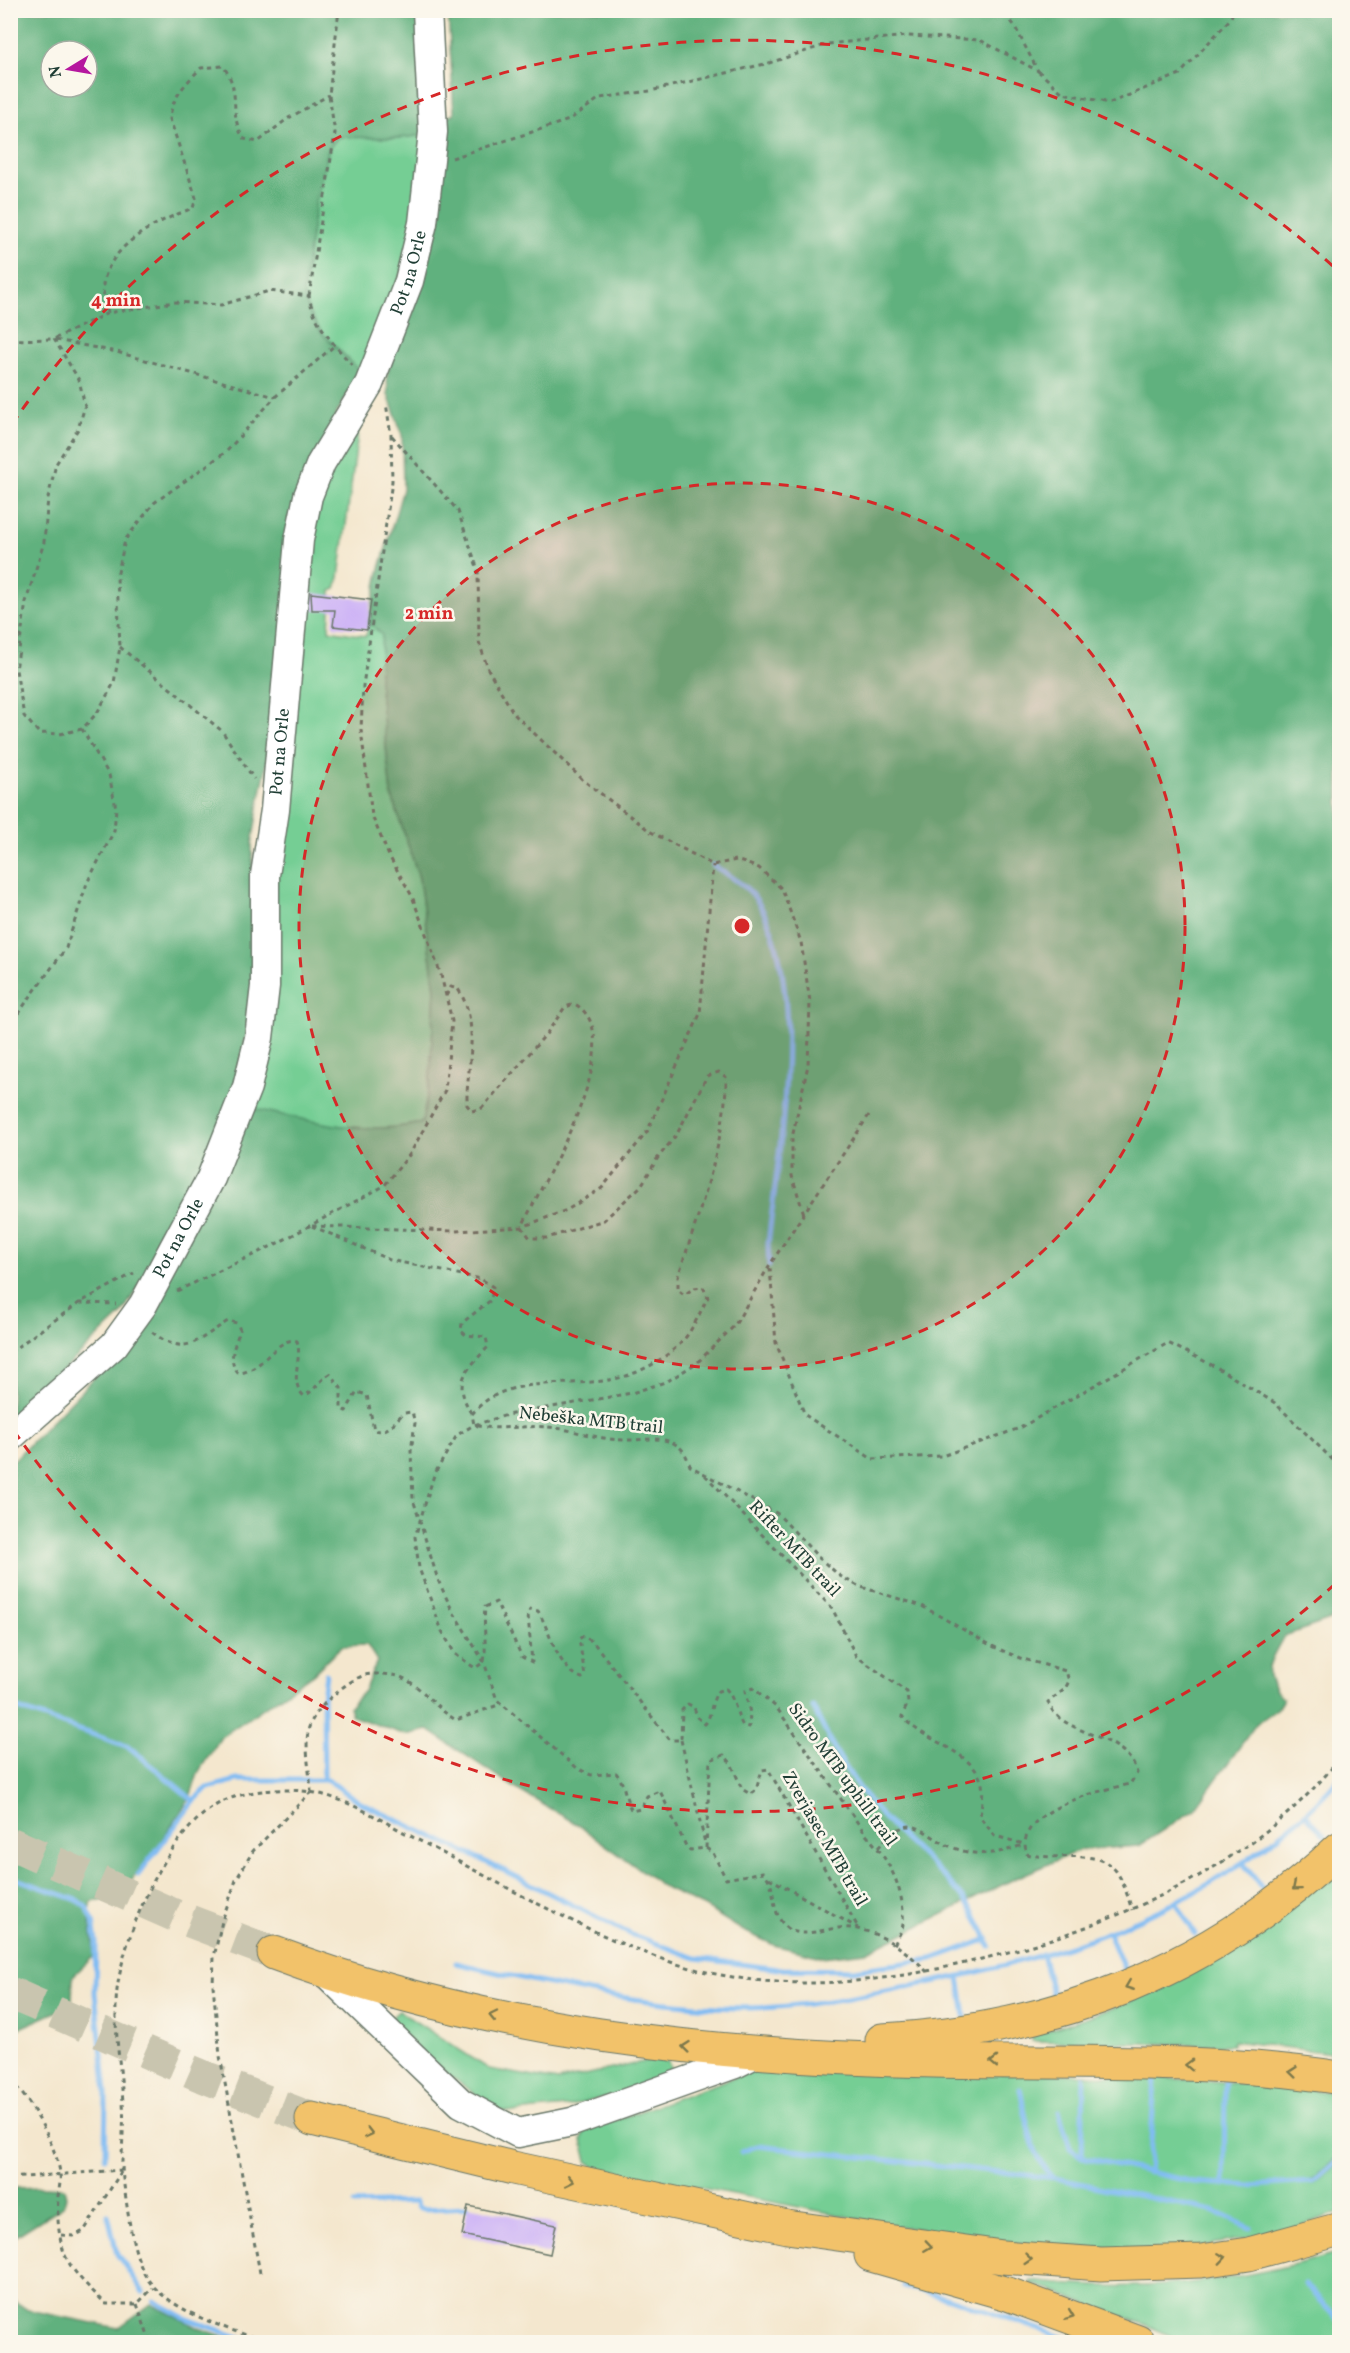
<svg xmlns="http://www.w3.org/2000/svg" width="1350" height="2353" viewBox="0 0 1350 2353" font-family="Vollkorn,serif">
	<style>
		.green { fill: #75ce94; stroke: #4a8664; stroke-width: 1.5 }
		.forest { fill: #60b17e; stroke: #407759; stroke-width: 1.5; fill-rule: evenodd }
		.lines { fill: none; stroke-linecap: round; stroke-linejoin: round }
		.stream { stroke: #80bcf3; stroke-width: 5 }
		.building { fill: #cdb3f6 }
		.highway-tunnel { stroke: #c9c5af; stroke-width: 33; stroke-dasharray: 33 16; stroke-linecap: butt }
		.minor-casing { stroke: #6a786a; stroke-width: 31 }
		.highway-casing { stroke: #6a786a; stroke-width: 35 }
		.path { stroke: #6a786a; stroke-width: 3; stroke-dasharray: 4.5 4.5; stroke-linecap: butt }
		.minor { stroke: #fff; stroke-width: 28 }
		.highway { stroke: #f2c26a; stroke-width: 33 }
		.oneway { stroke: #7e794c }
		.ring { fill: none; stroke: #d62828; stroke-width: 3; stroke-dasharray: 10 8 }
		.labels { text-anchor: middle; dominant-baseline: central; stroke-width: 5; stroke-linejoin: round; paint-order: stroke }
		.street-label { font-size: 18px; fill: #1f3d34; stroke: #fbf7ec }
		.centre { fill: #d62828; stroke: #fbf7ec; stroke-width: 3 }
		.ring-label { font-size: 18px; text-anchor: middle; font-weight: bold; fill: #d62828; stroke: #fbf7ec; stroke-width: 5; stroke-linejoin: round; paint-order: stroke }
	</style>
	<rect width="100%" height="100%" fill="#fbf7ec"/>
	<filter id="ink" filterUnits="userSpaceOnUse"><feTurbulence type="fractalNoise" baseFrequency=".0167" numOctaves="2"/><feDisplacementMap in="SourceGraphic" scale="12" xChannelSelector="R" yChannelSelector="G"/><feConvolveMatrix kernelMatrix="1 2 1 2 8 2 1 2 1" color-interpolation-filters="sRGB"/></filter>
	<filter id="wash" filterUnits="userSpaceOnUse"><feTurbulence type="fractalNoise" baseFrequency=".008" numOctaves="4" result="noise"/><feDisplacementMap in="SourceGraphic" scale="24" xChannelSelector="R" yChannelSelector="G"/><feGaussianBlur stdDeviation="1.35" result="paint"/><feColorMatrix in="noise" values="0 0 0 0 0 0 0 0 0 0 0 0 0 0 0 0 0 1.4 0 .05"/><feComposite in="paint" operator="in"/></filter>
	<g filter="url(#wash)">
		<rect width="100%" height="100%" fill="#f4e7ce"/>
		<path class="green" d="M425,135L410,253L361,372L321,332L309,312L303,292L316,200L329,148L338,137L399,138Z
			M359,426L339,577L336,589L331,591L329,630L366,636L369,622L382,634L379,680L391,793L419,878L435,989L430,1080L422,1123L378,1130L317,1124L251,1108L303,574L327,465Z
			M1339,1869V2054L1233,2041L1232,2045L1032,2041V2037L1037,2034L1128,2003Z
			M399,2011L489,2069L558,2081L656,2059L668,2062L672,2072L654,2085L566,2107L516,2112L499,2111L424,2057L393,2023V2016Z
			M772,2069C961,2073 1152,2070 1339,2093V2155L1310,2181L1314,2184L1339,2162V2212L1289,2230L1176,2251L1046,2247L891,2225L595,2167L587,2161L582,2140L585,2131L752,2071Z
			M1339,2252V2342H1185L1144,2324L1030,2283L1031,2281C1135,2294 1239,2283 1339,2252Z"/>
		<path class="forest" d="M11,11H419L425,135L399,138L338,137L329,148L316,200L303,292L309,312L321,332L361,372L336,414L258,808L252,845L257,984L229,1117L167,1239L121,1315L11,1419ZM51,51H87V87H51Z
			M448,11H1339V1617L1284,1636C1269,1663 1259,1674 1283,1699L1277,1709L1256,1724L1195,1809L1139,1846L1080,1850L1016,1878L866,1952L822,1957L774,1945L742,1930L705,1907L667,1889L575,1823L518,1790L428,1730L406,1735L352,1716L349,1707L364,1691L377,1661L367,1645L342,1646L313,1674L221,1737L199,1771L189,1800L158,1846L122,1893L112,1899L91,1902C86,1919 95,1938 94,1956L73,1976L72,2000L67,2007L11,2032V1463L124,1347L251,1108C308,1121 364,1136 422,1123L430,1080L435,989L419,878L391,793L379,680L382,635L369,622L379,572L403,489L402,435L388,394L387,376L444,118L454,114Z
			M46,2187L64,2188L66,2197L63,2206L16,2236L11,2247V2188Z
			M10,2298L28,2310L118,2328L151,2304L201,2329L240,2342H11Z"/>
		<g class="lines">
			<path class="stream" d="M713,865C725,874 744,883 753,895C812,974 778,1151 768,1245L769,1266
				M10,1706L129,1747L194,1801
				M813,1707C832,1747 852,1783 882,1816C924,1863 966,1884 990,1946
				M324,1780L323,1698L326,1674
				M1306,1814L1324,1835
				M1243,1863L1262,1888
				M138,1875L196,1798L208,1788L237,1780H328L361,1803L505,1871L630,1934L696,1958L778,1969L854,1970L932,1959L988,1939
				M14,1878L77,1900L87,1908L93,1921L96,1942L95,1993L106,2091L105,2158
				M1177,1904L1195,1934
				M1109,1933L1124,1969
				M1042,1954L1053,1996
				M456,1963C551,1986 648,2007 747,2008C800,2008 855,1997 907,1987C1034,1963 1159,1926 1263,1848C1292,1827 1318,1804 1340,1776
				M959,1977L965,2016
				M1020,2089C1027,2120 1030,2156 1054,2178
				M1059,2111L1070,2148L1082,2157L1193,2182L1250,2186L1313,2182L1340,2158
				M741,2152L757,2146L1055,2178L1213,2211L1250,2228
				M1082,2157L1084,2077
				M1149,2173L1155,2078
				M1224,2185L1225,2082
				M354,2204L416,2202L417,2207L423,2209L468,2207
				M108,2215L117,2254L143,2292
				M1305,2284L1340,2321
				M903,2286L949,2298L1076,2342
				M154,2301L185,2318L253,2342"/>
		</g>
		<g id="blocks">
			<path class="building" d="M311,593L371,600L367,630L333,626L335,610H312Z
				M468,2206L556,2225L550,2254L462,2235Z"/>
		</g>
	</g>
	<g filter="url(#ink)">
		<use href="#blocks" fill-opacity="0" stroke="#6a786a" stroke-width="1.5"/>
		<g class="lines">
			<path class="highway-tunnel" d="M10,1843L176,1916L274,1953
				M10,1993L202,2076L312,2119"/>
			<g class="minor-casing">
				<g id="minor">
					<path id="s1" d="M10,1437L114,1345L143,1305L211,1178L247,1087L259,1038L265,986V875L275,810L299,540L308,496L321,463L369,384L409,281L423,223L433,132L427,10"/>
					<path d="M326,1973L461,2103L518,2133L572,2122L735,2064L755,2054"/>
				</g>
			</g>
			<g class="highway-casing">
				<path id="highway" d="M274,1953C485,2032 710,2056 934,2061C1069,2064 1206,2057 1340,2078
					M882,2040C1059,2030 1210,1970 1340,1848
					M312,2119L513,2168L787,2227L1002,2257L1101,2264L1201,2261L1249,2254L1340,2229
					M871,2255L1008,2294L1138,2342"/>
			</g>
			<path class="path" d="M1038,71L1063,93L1110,103L1180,74L1231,18L1233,10
				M452,158L569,120L600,98L650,91L769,63L828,44L907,36L980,40L1038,71L1014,25L1002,10
				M309,296L335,133L329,95L339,10
				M108,313C107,305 102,293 103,285C110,243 158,221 193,208L196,198L170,119C171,98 186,83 201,68L223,66C243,93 227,113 244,139L258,142L287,119L329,95
				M54,339L79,380L85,406L78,429L56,464L48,498L44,542L26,602L16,670L24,716L39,733L60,734L82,729L97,713L114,683L120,647L117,577L125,540L154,503L227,451L275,397L335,345
				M10,340L54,339L108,313L174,302L221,305L269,291L309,296C314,325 334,344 352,365
				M56,340L117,352L275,397
				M392,436L458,511L478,570L479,642L488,669L514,714L583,780L651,832L713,865L736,860L759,868L782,889L801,942L810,1002L808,1065L792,1138V1176L804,1214
				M120,647L222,731L254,779
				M446,996L451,987L458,989C479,1021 469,1058 467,1094V1105L472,1111L482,1108L547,1033L565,1007L575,1004C635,1040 540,1184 522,1227L530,1238H547L604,1220L641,1186L657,1159L677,1134L707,1076L719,1072L726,1077C727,1139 697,1218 678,1277V1290L684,1295L694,1288L703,1287L708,1297C700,1312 692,1332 680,1344C666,1357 647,1369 629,1375C579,1393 509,1368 472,1414L474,1425C497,1431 523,1425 547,1427C574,1429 598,1440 625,1440C641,1441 659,1435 675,1444C684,1449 687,1457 690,1466L778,1514L819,1558L840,1576L858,1586L922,1606L992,1646L1020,1658L1066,1671L1069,1681L1065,1689L1048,1702C1061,1738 1125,1730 1137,1773L1130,1784C1101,1790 1011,1811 1027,1854C1054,1862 1097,1847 1116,1871C1124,1882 1128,1898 1132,1910
				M10,1018L17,1015L66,948L87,883L114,831L116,808L109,775L82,729
				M869,1115L769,1266L735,1325L698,1362L668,1381L632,1393L507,1415L474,1425L457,1435L434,1475L415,1537L419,1568L442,1631L455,1654L475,1668L484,1662C487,1644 483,1626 485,1607L496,1602L522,1657L532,1662L528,1615L530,1609L538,1611C551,1632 556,1668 582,1678L585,1676L579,1639L583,1636L593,1642L670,1740H681L682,1710L688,1704L694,1707L697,1717L705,1724C712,1716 710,1703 718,1691L726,1689C735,1699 736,1714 743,1726L749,1727L750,1713L745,1691L753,1688L776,1707L867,1836C889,1859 905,1890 903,1923C903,1930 897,1938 894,1945
				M312,1226L455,1231L522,1227L567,1210L602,1188L647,1132L700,1014L713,865
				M312,1226L390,1260L481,1279L493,1287L491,1300L462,1323L461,1331L466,1335L486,1337L488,1347C466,1371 452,1380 471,1413
				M770,1268L776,1343L805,1415L872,1459L942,1456L1020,1428L1168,1343L1216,1367L1275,1403L1340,1467
				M177,1291L274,1245L384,1186L410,1154L445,1090L452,1021L441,975L412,896L389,856L372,816L361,730L363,686L392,481L391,435L386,403
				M79,1303L116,1304
				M152,1332C186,1359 198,1339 228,1321L237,1323L240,1330C235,1344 227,1361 238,1373C262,1373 277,1335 297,1341C303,1359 288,1381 304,1396C315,1391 319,1380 330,1374L341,1388V1409L346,1411L357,1392L367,1395L374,1430C389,1434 394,1421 404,1413L412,1412L415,1423L411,1451L413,1499L438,1580L452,1610L484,1662L497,1700L577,1768L591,1775L616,1773C626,1785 624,1798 632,1811L640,1809L647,1796L660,1791L686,1846L690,1850L706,1848L713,1853L726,1879L763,1872C779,1887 768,1915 789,1929C803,1938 823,1929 839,1928C871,1925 907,1949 927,1972
				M10,1352L79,1303L134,1273
				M705,1475L832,1608L856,1656L907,1692L908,1703L902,1716C921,1741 974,1750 982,1784C984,1794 981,1807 980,1817L995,1836L1024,1844
				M681,1740L705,1843
				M311,1792C310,1773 305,1751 308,1732C310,1712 345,1681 365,1675C373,1673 394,1674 401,1677C423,1687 436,1709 456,1720L501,1704
				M706,1848L710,1760L724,1755L731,1763L742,1789L750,1794L756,1790L762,1770L768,1769L859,1929
				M878,1848C913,1806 920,1835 954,1848C977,1857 1000,1854 1022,1845
				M769,1878L858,1928
				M10,2081C30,2097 57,2148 60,2173C61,2180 59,2189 58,2196C57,2215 58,2237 65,2255C74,2275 91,2289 106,2304H137L153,2288
				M10,2178L122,2170
				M61,2235L73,2236L84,2231L121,2172
				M260,2273L220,2056L213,1985L214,1957L222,1921L236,1880L253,1851L311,1792
				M137,2304L150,2342
				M271,2342C233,2332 160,2309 143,2271C130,2243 128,2209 123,2179C120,2154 125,2129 123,2103C121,2067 113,2027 117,1990C124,1935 163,1842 210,1809C237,1790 278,1787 310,1792C349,1798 387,1824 422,1842C499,1883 577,1928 659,1958C775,2000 896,1983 1012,1951C1134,1916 1259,1861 1340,1758"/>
			<use href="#minor" class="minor"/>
			<use href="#highway" class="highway"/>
		</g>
		<defs><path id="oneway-chevron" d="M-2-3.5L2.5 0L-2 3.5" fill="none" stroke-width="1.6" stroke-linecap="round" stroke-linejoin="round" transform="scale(1.5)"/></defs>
		<g class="oneway">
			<use href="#oneway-chevron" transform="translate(1296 1887) rotate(140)"/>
			<use href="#oneway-chevron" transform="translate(1129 1986) rotate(158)"/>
			<use href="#oneway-chevron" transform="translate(493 2016) rotate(-168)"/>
			<use href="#oneway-chevron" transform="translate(686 2047) rotate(-174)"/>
			<use href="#oneway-chevron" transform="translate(994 2062) rotate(-179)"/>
			<use href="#oneway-chevron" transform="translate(1189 2065) rotate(-178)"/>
			<use href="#oneway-chevron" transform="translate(1293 2072) rotate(-174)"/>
			<use href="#oneway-chevron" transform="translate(369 2133) rotate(14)"/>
			<use href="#oneway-chevron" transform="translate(570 2181) rotate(12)"/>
			<use href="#oneway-chevron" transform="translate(928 2246) rotate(8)"/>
			<use href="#oneway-chevron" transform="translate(1222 2258) rotate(-8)"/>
			<use href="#oneway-chevron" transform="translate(1028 2259) rotate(5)"/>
			<use href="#oneway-chevron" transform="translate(1070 2315) rotate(21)"/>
		</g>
	</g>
	<circle cx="742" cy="926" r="443" fill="#d62828" fill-opacity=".12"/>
	<g class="ring">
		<circle cx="742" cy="926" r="443"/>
		<path d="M1335 1584A886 886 0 0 1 12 1428M12 424A886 886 0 0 1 1335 268"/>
	</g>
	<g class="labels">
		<g class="street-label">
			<text stroke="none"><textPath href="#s1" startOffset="1272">Pot na Orle</textPath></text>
			<text stroke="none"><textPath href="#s1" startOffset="768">Pot na Orle</textPath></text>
			<text stroke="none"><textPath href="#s1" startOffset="264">Pot na Orle</textPath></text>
			<text transform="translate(591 1421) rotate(6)">Nebeška MTB trail</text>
			<text transform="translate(794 1549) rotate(47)">Rifter MTB trail</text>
			<text transform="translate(842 1775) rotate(54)">Sidro MTB uphill trail</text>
			<text transform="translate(824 1839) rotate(60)">Zverjasec MTB trail</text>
		</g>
	</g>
	<circle cx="742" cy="926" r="9" class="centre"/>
	<g class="ring-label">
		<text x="116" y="306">4 min</text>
		<text x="429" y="619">2 min</text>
	</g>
	<rect width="1350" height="2353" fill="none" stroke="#fbf7ec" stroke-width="36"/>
	<g transform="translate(69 69) rotate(259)"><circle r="28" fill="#fbf7ec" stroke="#a3ada2" stroke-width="1.5"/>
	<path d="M0-4.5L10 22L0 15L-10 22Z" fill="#b5179e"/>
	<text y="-9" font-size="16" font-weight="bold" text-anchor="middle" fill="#1f3d34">N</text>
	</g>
</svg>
